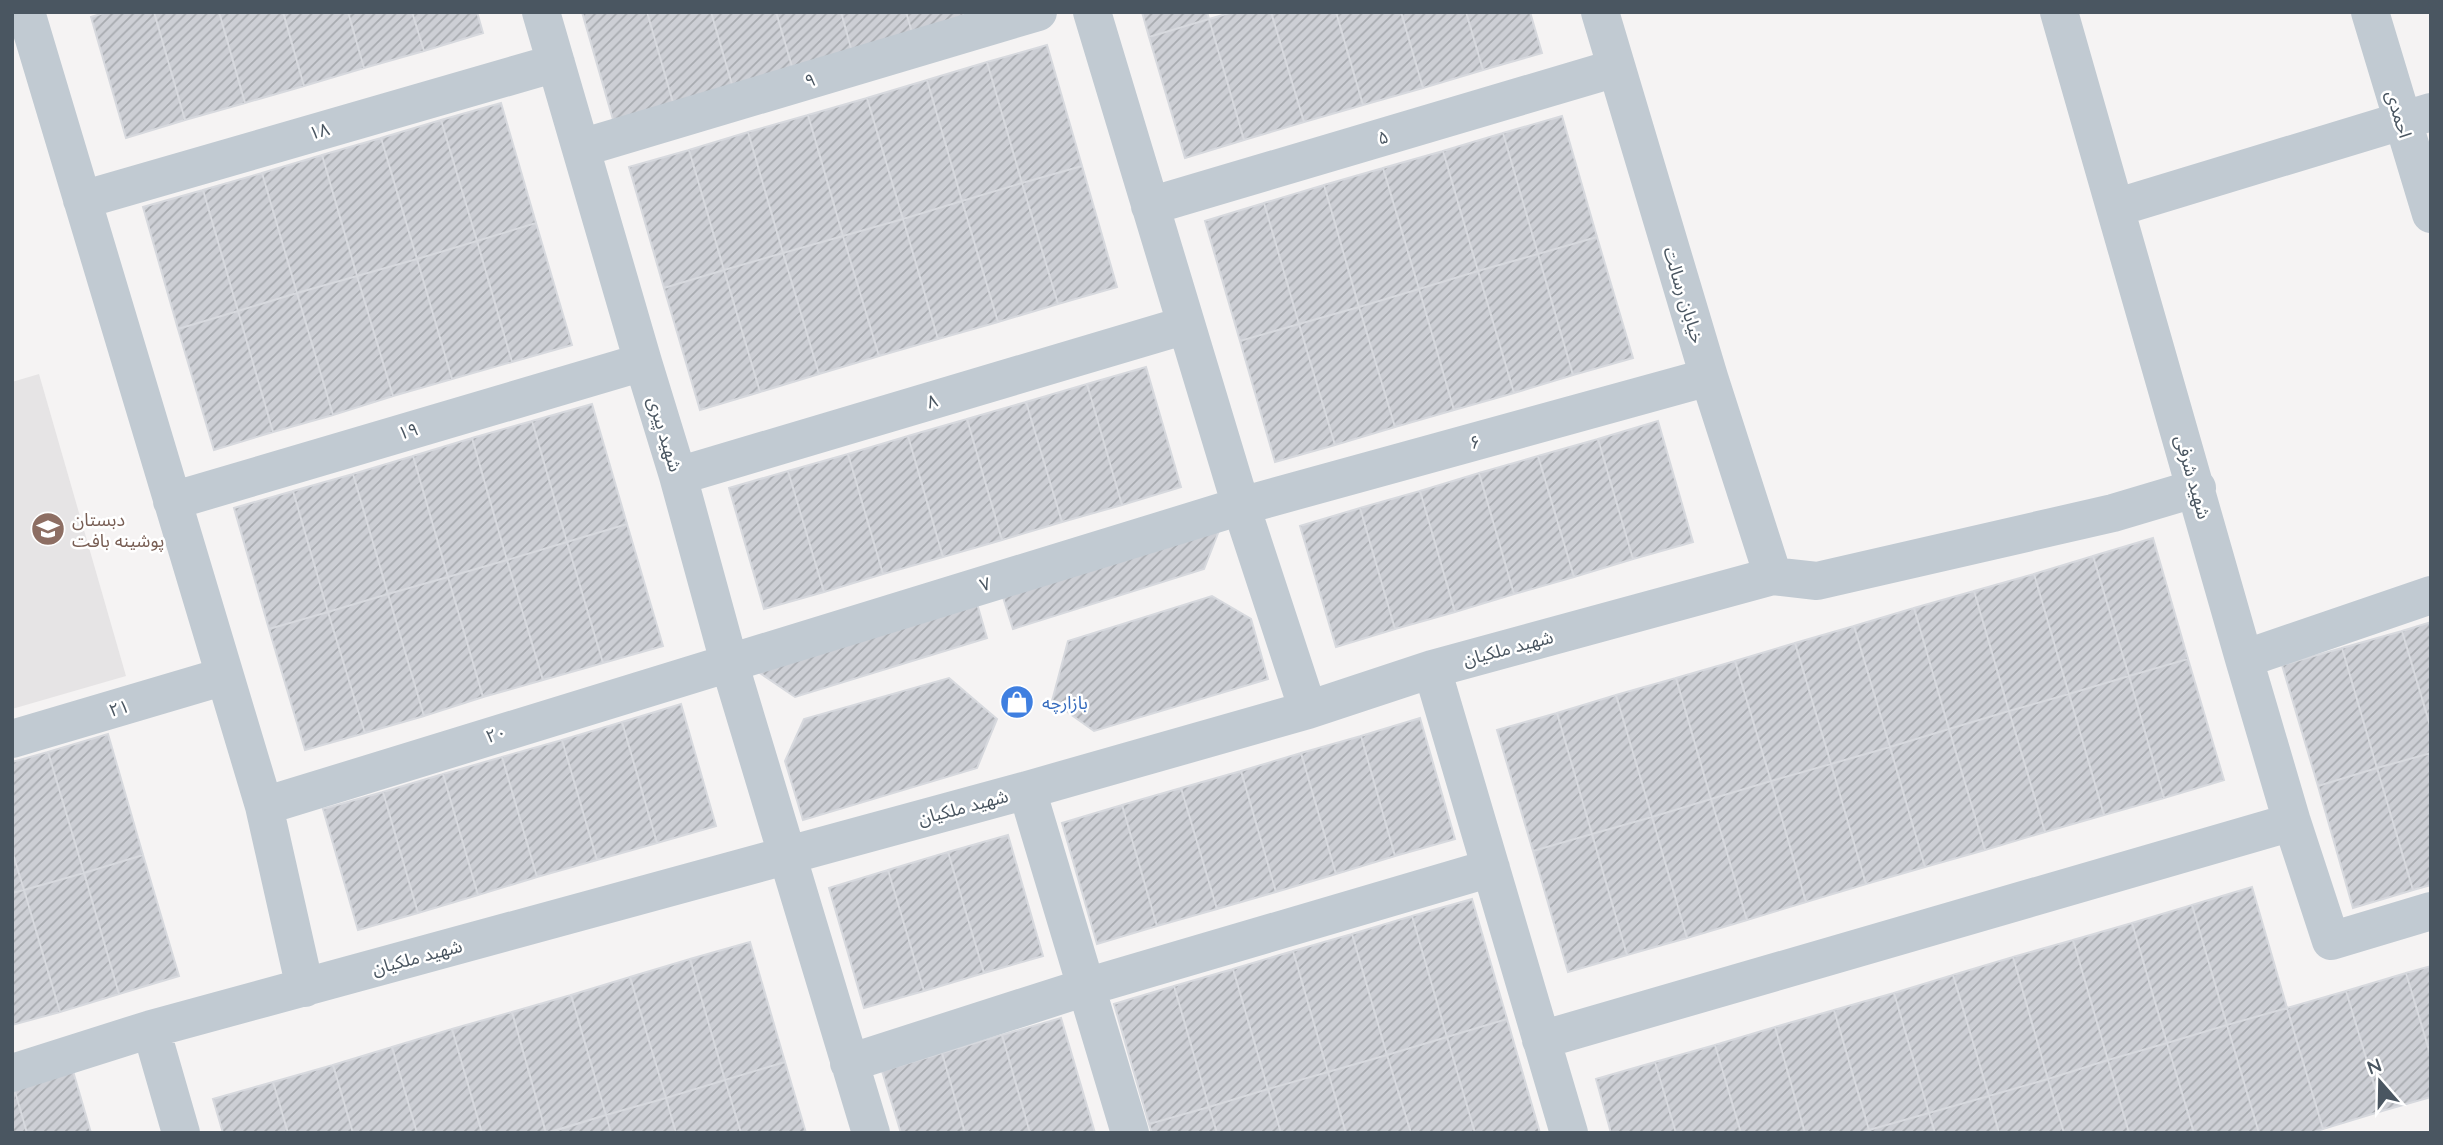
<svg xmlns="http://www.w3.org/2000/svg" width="2443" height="1145" viewBox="0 0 2443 1145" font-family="Quicksand,'Noto Sans Arabic',sans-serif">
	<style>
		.education { fill: #e6e4e5 }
		.building { fill: url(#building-hatch); stroke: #d7d9de; stroke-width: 2 }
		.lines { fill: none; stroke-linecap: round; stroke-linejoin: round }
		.minor { stroke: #c1cad2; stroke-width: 38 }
		.labels { text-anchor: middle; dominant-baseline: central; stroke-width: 5; stroke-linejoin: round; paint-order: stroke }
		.street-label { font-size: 18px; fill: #4a5661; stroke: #fff }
		.education-label { font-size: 18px; fill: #785e54; stroke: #fff; text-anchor: start }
		.shop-label { font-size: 18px; fill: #366cbe; stroke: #fff; text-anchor: start }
	</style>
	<defs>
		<pattern id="building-hatch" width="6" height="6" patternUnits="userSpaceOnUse" patternTransform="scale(1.75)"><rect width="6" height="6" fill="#cdcfd5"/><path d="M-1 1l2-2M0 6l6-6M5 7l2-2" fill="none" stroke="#a8abb0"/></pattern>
	</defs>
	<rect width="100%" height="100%" fill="#f5f3f3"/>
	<path class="education" d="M39,374L126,676L12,709V382Z"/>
	<path class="building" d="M107,12H154L185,120L126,138L91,17Z
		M154,12H219L245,103L185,120Z
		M219,12H283L304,86L245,103Z
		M283,12H348L364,68L304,86Z
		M348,12H412L424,51L364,68Z
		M412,12H477L483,33L424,51Z
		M582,12H647L674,106L614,123Z
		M647,12H711L733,88L674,106Z
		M711,12H776L793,70L733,88Z
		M776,12H841L852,52L793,70Z
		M841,12H906L913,36L852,52Z
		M906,12H971L913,36Z
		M1142,12H1207L1209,19L1149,37Z
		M1233,12H1271L1304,122L1244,140L1209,19Z
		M1271,12H1336L1363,105L1304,122Z
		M1336,12H1401L1423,88L1363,105Z
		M1401,12H1466L1483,70L1423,88Z
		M1466,12H1530L1542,53L1483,70Z
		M1209,19L1244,140L1185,158L1149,37Z
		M1047,45L1082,166L1022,183L987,62Z
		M987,62L1022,183L962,201L927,80Z
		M927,80L962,201L903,219L867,98Z
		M867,98L903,219L843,236L808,115Z
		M501,103L536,223L477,241L441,120Z
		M808,115L843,236L783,253L748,132Z
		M1562,116L1597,237L1538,254L1503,133Z
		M441,120L477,241L417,259L381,138Z
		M748,132L783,253L724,270L689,150Z
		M1503,133L1538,254L1478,271L1443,151Z
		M381,138L417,259L357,276L322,155Z
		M689,150L724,270L664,288L629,167Z
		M1443,151L1478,271L1419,289L1383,168Z
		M322,155L357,276L297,293L262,173Z
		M1082,166L1117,287L1058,304L1022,183Z
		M1383,168L1419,289L1359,307L1324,185Z
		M262,173L297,293L238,311L203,190Z
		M1022,183L1058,304L998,322L962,201Z
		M1324,185L1359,307L1299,324L1264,203Z
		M203,190L238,311L178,329L143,207Z
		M962,201L998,322L938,339L903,219Z
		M1264,203L1299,324L1240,341L1205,221Z
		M903,219L938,339L879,356L843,236Z
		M536,223L572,345L512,362L477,241Z
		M843,236L879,356L819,374L783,253Z
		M1597,237L1633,358L1573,375L1538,254Z
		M477,241L512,362L452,379L417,259Z
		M783,253L819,374L760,392L724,270Z
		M1538,254L1573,375L1514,393L1478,271Z
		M417,259L452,379L393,396L357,276Z
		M724,270L760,392L700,410L664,288Z
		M1478,271L1514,393L1454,410L1419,289Z
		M357,276L393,396L333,415L297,293Z
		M1419,289L1454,410L1395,427L1359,307Z
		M297,293L333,415L273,432L238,311Z
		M1359,307L1395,427L1335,445L1299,324Z
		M238,311L273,432L214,450L178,329Z
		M1299,324L1335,445L1275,462L1240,341Z
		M1146,367L1181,487L1122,505L1087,384Z
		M1087,384L1122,505L1062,522L1026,402Z
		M1026,402L1062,522L1002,540L967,419Z
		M592,404L627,524L567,542L532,421Z
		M967,419L1002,540L943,557L908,436Z
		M532,421L567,542L507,560L472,438Z
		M1658,421L1693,542L1633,559L1598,439Z
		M908,436L943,557L883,574L848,454Z
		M472,438L507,560L448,577L413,456Z
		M1598,439L1633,559L1574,577L1538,456Z
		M848,454L883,574L824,592L788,471Z
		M413,456L448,577L388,594L353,474Z
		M1538,456L1574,577L1514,594L1479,473Z
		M788,471L824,592L764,609L729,488Z
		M1479,473L1514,594L1455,612L1420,491Z
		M353,474L388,594L328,612L293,491Z
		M293,491L328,612L269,629L234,508Z
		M1420,491L1455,612L1395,629L1360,508Z
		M1360,508L1395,629L1336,647L1300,526Z
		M1222,523L1204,569L1013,629L1001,591Z
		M627,524L663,646L603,663L567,542Z
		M2153,538L2188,659L2129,676L2093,556Z
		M567,542L603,663L543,680L507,560Z
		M2093,556L2129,676L2069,694L2034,574Z
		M507,560L543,680L483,697L448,577Z
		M2034,574L2069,694L2009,711L1974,591Z
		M448,577L483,697L424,716L388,594Z
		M1974,591L2009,711L1949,729L1914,608Z
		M388,594L424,716L365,733L328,612Z
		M1212,596L1251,619L1268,679L1094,731L1052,701L1068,641Z
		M976,600L987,638L795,697L754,669Z
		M1914,608L1949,729L1890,747L1854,626Z
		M328,612L365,733L305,750L269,629Z
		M2431,622V729L2402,631Z
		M1854,626L1890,747L1831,764L1795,643Z
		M2402,631L2431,729V753L2377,768L2342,648Z
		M1795,643L1831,764L1771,781L1735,661Z
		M2342,648L2377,768L2318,786L2282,665Z
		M2188,659L2224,780L2164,798L2129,676Z
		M1735,661L1771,781L1711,799L1676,678Z
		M2129,676L2164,798L2104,815L2069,694Z
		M949,678L997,719L977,768L803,820L785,761L804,719Z
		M1676,678L1711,799L1652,817L1616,695Z
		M2069,694L2104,815L2045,832L2009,711Z
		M1616,695L1652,817L1592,834L1557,713Z
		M681,704L716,826L657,843L622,722Z
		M2009,711L2045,832L1985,850L1949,729Z
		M1557,713L1592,834L1533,851L1497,730Z
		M1420,718L1455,839L1395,856L1361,736Z
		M622,722L657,843L597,860L562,740Z
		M1949,729L1985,850L1925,867L1890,747Z
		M108,734L143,855L84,873L48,752Z
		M1361,736L1395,856L1336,874L1301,753Z
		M562,740L597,860L537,877L502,757Z
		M1890,747L1925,867L1866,884L1831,764Z
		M48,752L84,873L24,890L12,851V762Z
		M1301,753L1336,874L1276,892L1241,771Z
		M2431,753V885L2413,890L2377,768Z
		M502,757L537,877L478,895L443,774Z
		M1831,764L1866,884L1806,902L1771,781Z
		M2377,768L2413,890L2353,908L2318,786Z
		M1241,771L1276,892L1217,909L1181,788Z
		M443,774L478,895L418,913L383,792Z
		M1771,781L1806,902L1747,920L1711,799Z
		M1181,788L1217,909L1157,926L1122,805Z
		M383,792L418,913L358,930L323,809Z
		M1711,799L1747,920L1687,938L1652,817Z
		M1122,805L1157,926L1097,944L1062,823Z
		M1652,817L1687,938L1627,955L1592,834Z
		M1592,834L1627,955L1568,972L1533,851Z
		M1008,835L1043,956L984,973L948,852Z
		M12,851L24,890L12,893Z
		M948,852L984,973L924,991L888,870Z
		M143,855L179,976L119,994L84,873Z
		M888,870L924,991L864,1008L829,888Z
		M84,873L119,994L60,1012L24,890Z
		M2252,887L2287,1008L2227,1025L2192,905Z
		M24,890L60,1012L12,1025V893Z
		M1472,899L1507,1019L1447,1037L1412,916Z
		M2192,905L2227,1025L2167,1043L2132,923Z
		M1412,916L1447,1037L1387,1055L1352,934Z
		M2132,923L2167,1043L2108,1060L2073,940Z
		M1352,934L1387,1055L1328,1072L1293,951Z
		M2073,940L2108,1060L2048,1079L2013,957Z
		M750,942L785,1062L725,1080L690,959Z
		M1293,951L1328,1072L1268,1089L1233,969Z
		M2013,957L2048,1079L1989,1096L1953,975Z
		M690,959L725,1080L666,1098L630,977Z
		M2431,966V1057L2406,973Z
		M1233,969L1268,1089L1209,1107L1174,986Z
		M2406,973L2431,1057V1097L2382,1111L2346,991Z
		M1953,975L1989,1096L1929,1113L1894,993Z
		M630,977L666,1098L606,1115L571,995Z
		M1174,986L1209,1107L1149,1124L1114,1004Z
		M2346,991L2382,1111L2323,1129L2287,1008Z
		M1894,993L1929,1113L1869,1130L1834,1010Z
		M571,995L606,1115L546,1133L512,1012Z
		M2287,1008L2323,1129L2311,1133H2259L2227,1025Z
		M1834,1010L1869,1130L1862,1133H1805L1775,1027Z
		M512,1012L546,1133H482L452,1029Z
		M1061,1018L1095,1133H1030L1002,1035Z
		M1507,1019L1540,1133H1475L1447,1037Z
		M2227,1025L2259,1133H2194L2167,1043Z
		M1775,1027L1805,1133H1741L1715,1045Z
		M452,1029L482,1133H417L392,1047Z
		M1002,1035L1030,1133H965L942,1053Z
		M1447,1037L1475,1133H1411L1387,1055Z
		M2167,1043L2194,1133H2129L2108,1060Z
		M1715,1045L1741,1133H1676L1655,1062Z
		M392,1047L417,1133H353L333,1065Z
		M942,1053L965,1133H901L882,1071Z
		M1387,1055L1411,1133H1346L1328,1072Z
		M2108,1060L2129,1133H2064L2048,1079Z
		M785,1062L806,1133H741L725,1080Z
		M1655,1062L1676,1133H1611L1596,1079Z
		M333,1065L353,1133H288L273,1082Z
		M73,1071L91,1133H27L14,1088Z
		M1328,1072L1346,1133H1281L1268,1089Z
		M2048,1079L2064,1133H1999L1989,1096Z
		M725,1080L741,1133H676L666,1098Z
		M273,1082L288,1133H223L213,1099Z
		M14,1088L27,1133H12Z
		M1268,1089L1281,1133H1217L1209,1107Z
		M1989,1096L1999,1133H1935L1929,1113Z
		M666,1098L676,1133H611L606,1115Z
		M1209,1107L1217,1133H1152L1149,1124Z
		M1929,1113L1935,1133H1870L1869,1130Z
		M606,1115L611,1133H548Z"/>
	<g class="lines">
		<path class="minor" d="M26,12L264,806L305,988
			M541,12L643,362L678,476L729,662L871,1133
			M1092,12L1241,506L1308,710
			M1600,12L1709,377L1773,576
			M2059,12L2244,659L2292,822L2331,941L2431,911
			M2370,12L2431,214
			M581,148L1038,12
			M82,200L556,63
			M1150,206L1616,68
			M2115,208L2431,112
			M678,476L1186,325
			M172,501L643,362
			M2244,659L2431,595
			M1432,669L1569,1133
			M12,739L225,676
			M1027,790L1130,1133
			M264,806L1241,506L1709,377
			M151,1029L181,1133
			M1541,1040L2292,822
			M849,1063L1086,987L1491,868
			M12,1073L151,1029L1027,790L1308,710L1432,669L1773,576L1817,581L2113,513L2197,488"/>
	</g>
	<defs>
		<g id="school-disc" transform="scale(1.75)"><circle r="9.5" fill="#8d6e63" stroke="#fff"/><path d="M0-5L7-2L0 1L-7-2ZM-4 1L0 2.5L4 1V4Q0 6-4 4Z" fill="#fff"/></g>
		<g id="shop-disc" transform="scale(1.75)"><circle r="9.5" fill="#3f7fe0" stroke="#fff"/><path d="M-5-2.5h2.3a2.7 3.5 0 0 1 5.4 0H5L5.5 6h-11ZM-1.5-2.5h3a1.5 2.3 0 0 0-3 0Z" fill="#fff"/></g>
	</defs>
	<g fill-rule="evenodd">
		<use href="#school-disc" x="48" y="529"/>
		<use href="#shop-disc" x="1017" y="702"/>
	</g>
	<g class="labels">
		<g class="street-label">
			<text transform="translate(810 80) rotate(-17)">۹</text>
			<text transform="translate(2399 114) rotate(73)">احمدی</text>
			<text transform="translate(319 131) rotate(-16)">۱۸</text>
			<text transform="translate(1383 137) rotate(-16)">۵</text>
			<text transform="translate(1684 295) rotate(73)">خیابان رسالت</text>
			<text transform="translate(932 401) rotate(-17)">۸</text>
			<text transform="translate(408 431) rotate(-16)">۱۹</text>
			<text transform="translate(665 434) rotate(73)">شهید پیری</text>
			<text transform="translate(1475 442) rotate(-15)">۶</text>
			<text transform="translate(2193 477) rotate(74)">شهید شرفی</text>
			<text transform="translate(985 584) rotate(-17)">۷</text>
			<text transform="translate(1508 648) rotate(-15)">شهید ملکیان</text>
			<text transform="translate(119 708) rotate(-16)">۲۱</text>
			<text transform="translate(496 734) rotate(-17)">۲۰</text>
			<text transform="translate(963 807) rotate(-15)">شهید ملکیان</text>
			<text transform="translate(417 957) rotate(-15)">شهید ملکیان</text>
		</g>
		<g class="education-label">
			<text x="72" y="519">دبستان<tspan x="72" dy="21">پوشینه بافت</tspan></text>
		</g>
		<g class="shop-label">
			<text x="1042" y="702">بازارچه</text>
		</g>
	</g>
	<rect width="2443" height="1145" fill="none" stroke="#4a5661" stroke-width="28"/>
	<g transform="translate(2380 1082) rotate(340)" stroke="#ffffff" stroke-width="5" paint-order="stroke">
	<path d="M0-5L12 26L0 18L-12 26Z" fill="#4a5661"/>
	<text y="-10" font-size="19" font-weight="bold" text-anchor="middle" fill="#4a5661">N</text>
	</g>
</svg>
